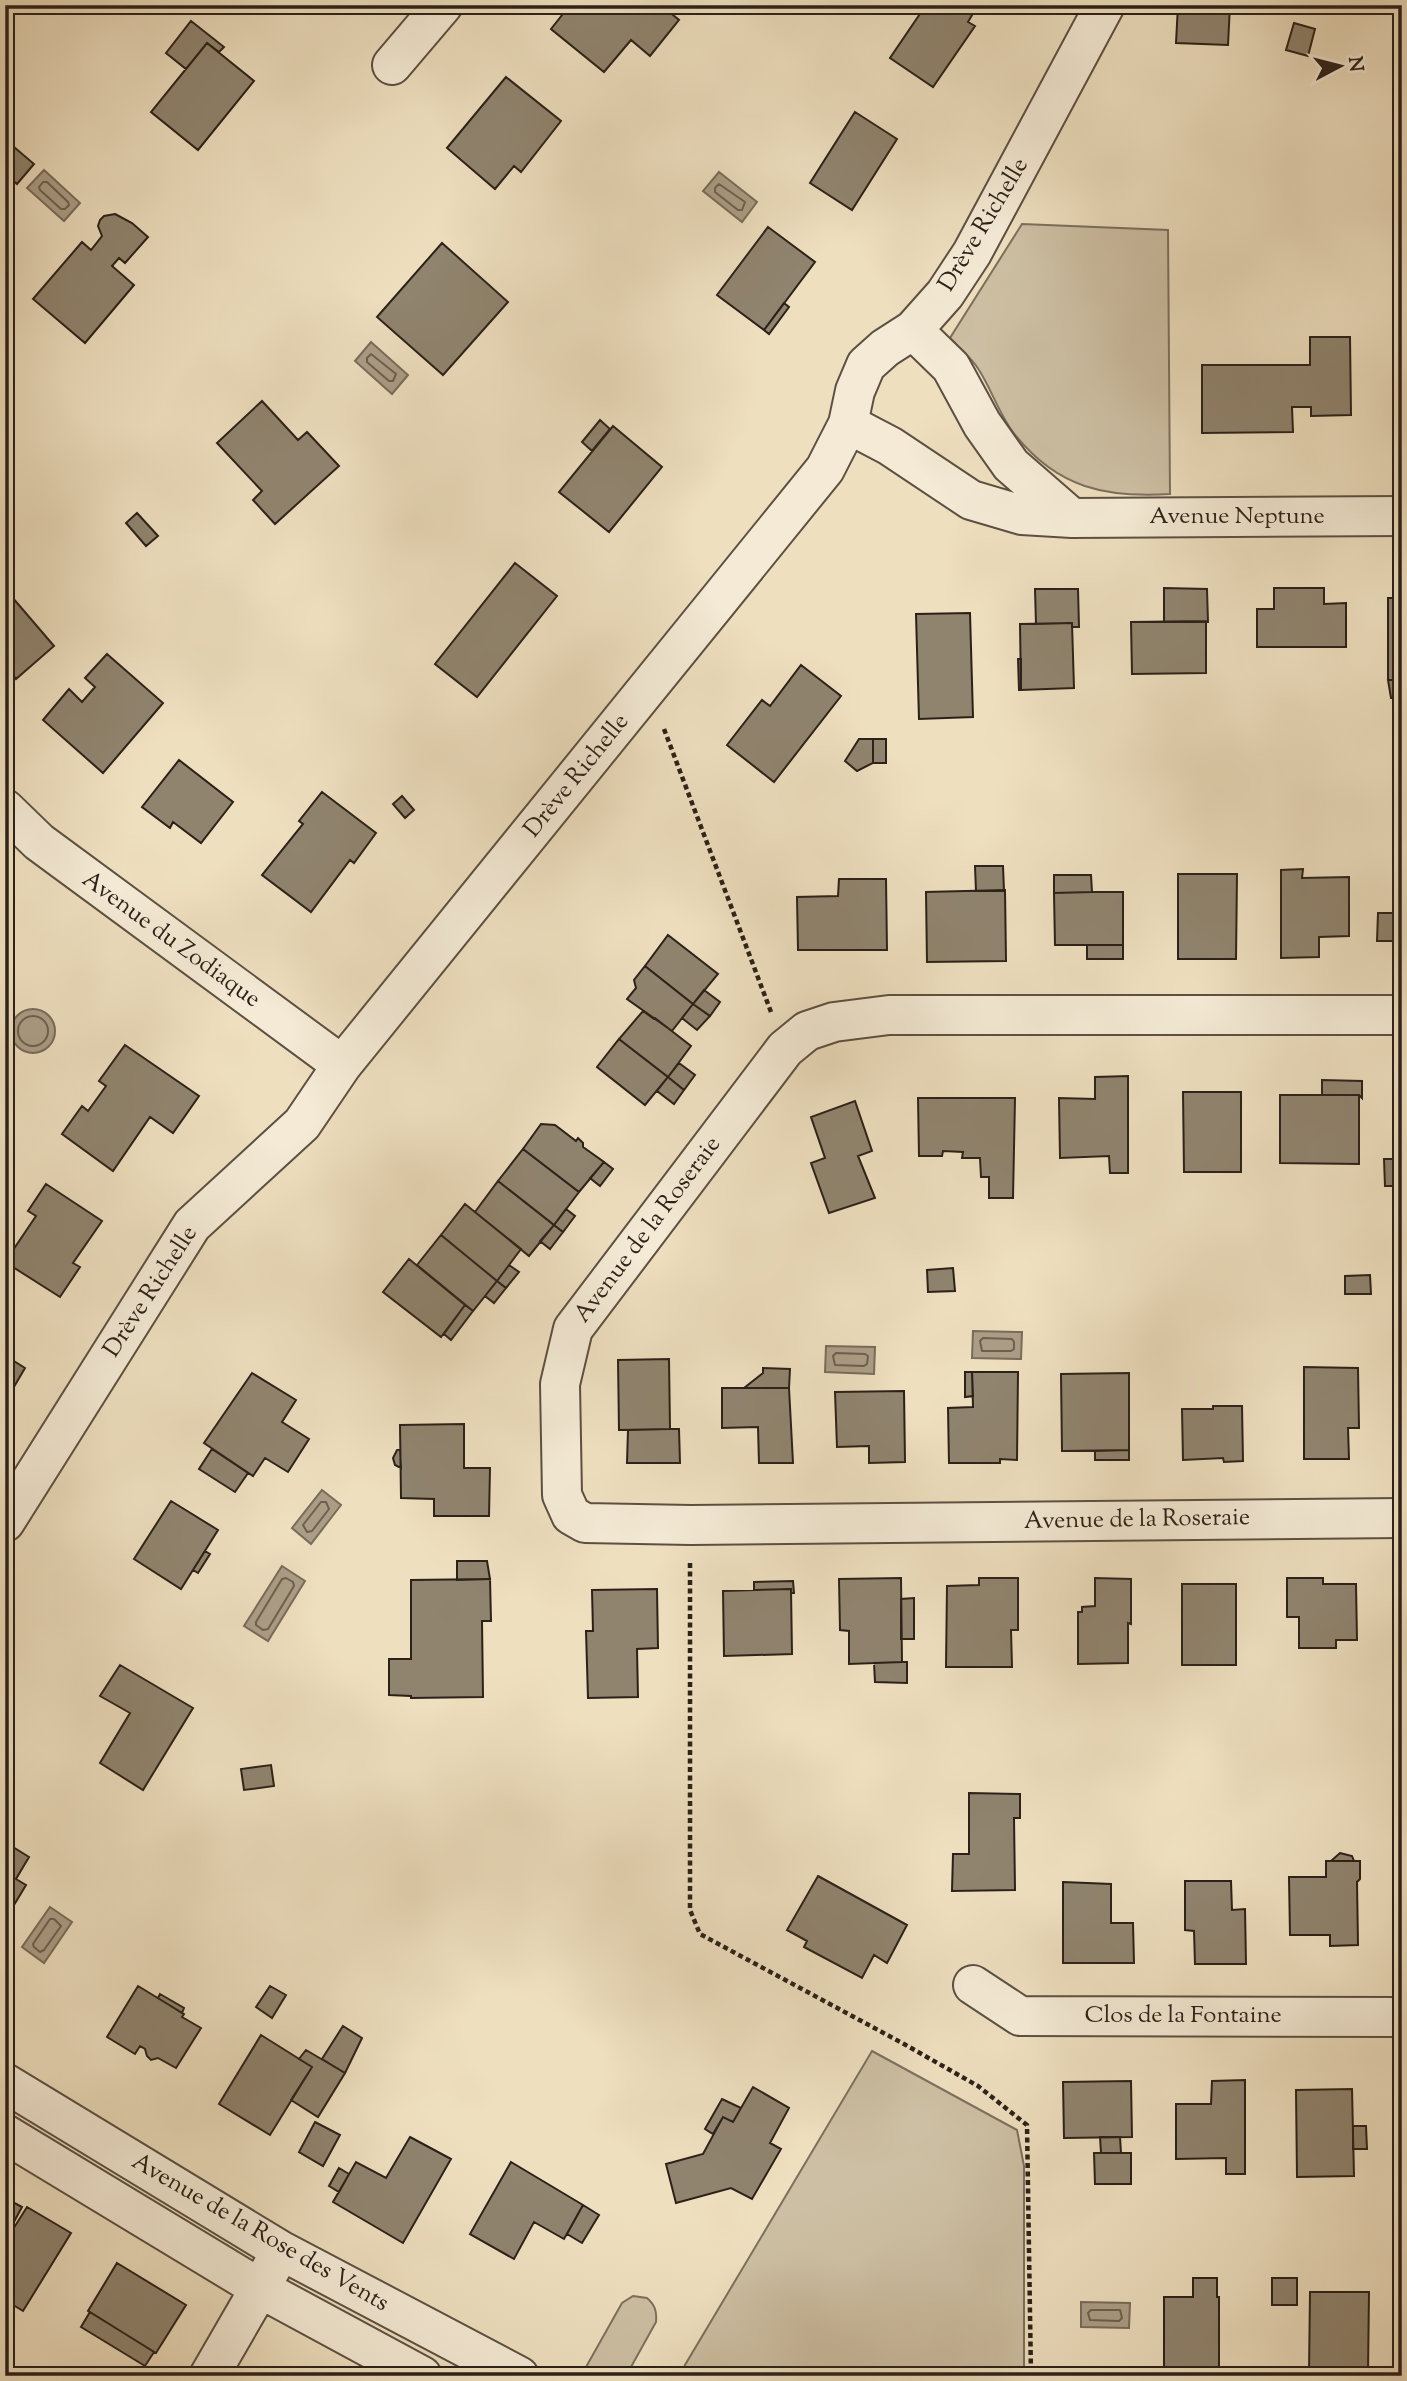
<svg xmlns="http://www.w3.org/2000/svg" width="1407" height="2381" viewBox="0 0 1407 2381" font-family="'Sorts Mill Goudy',serif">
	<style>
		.green { fill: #cdbfa3; stroke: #7c705e; stroke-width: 2 }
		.water { fill: #ac9e87; stroke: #786c5b; stroke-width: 2 }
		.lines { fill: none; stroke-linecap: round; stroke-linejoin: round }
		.shore { stroke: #6c6050; stroke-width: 2 }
		.building { fill: #90846f; stroke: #2b2119; stroke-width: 2 }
		.minor-casing { stroke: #5c5042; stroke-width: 42 }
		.path { stroke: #2b2119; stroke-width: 4.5; stroke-dasharray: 5 3.5; stroke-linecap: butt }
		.minor { stroke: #f4ead5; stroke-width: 38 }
		.labels { text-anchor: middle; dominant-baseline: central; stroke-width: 6; stroke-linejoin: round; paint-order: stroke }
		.street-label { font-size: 24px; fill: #2b2119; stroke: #f4ead5 }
	</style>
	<rect width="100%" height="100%" fill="#eedfbf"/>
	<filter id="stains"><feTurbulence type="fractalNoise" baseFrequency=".00286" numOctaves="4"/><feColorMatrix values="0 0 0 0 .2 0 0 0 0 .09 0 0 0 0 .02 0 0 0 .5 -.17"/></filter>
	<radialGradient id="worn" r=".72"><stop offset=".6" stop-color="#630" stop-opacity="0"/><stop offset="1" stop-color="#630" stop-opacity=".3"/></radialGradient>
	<path class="green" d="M1022,224L1168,230L1170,494C1106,498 1058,488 1016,436C1000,417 992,390 979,370C972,358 959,348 950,338Z
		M872,2051L1017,2130L1024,2166V2376H681L685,2365Z
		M633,2296L647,2298C655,2305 657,2311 656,2322L626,2376H585L586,2367L622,2303Z"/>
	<path class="water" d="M44,170L80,203L64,221L27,188Z
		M719,172L757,202L742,222L703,191Z
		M371,342L408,375L392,394L355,361Z
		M11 1031a22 22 0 1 1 44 0a22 22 0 1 1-44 0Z
		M973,1331L1022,1332L1021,1359L972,1358Z
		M826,1346L875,1347L874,1374L825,1372Z
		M322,1490L341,1505L311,1544L292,1528Z
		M282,1566L305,1581L268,1641L244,1626Z
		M50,1907L72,1922L44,1963L22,1947Z
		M1081,2302L1130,2303L1129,2328L1081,2327Z"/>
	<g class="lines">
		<path class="shore" d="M43,182H47L68,202L69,205L65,209H61L40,190L39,187Z
			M719,184L745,202L742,210H738L715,192V188Z
			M371,354L396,374L393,381H389L367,362V358Z
			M18 1031a15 15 0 1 1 30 0a15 15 0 1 1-30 0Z
			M983,1338L1012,1339L1014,1342V1349L1011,1351H982L980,1341Z
			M836,1353L865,1354L868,1356L867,1364L864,1366L835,1365L833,1356Z
			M321,1502H326L329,1509L312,1531L307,1532L303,1525Z
			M286,1578L293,1582L294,1586L268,1629L263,1630L256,1625V1622L282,1579Z
			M50,1919H54L61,1926L44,1950L40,1952L34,1947L33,1944Z
			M1091,2310H1120L1122,2318L1119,2321L1090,2320L1088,2313Z"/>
	</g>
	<path class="building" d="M570,5H661L679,20L650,56L631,40L604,72L551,29Z
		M926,5H978L968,22L975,26L933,87L890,58Z
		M1178,5H1230L1228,45L1176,43Z
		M191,21L224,47L219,52L207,43L186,69L166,53Z
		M1294,23L1315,29L1308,56L1286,50Z
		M207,43L254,81L198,150L151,112Z
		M506,77L561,121L521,172L514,166L495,189L447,148Z
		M855,112L897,139L852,210L810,183Z
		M14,147L34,164L17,184L5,174V157Z
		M115,214L132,223L148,237L125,263L119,258L112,266L134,285L85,343L33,299L82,242L91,250L102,236L98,226L100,220L104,216Z
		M768,227L815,262L764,330L717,295Z
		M442,243L508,302L443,375L377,317Z
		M784,303L789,307L769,334L764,330Z
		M1310,337H1350L1351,415L1311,416V407H1292L1293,432L1202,433V365H1310Z
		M262,401L298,440L307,432L339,466L275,524L253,500L262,491L217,443Z
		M600,420L610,429L592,451L582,442Z
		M613,426L662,467L609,532L559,492Z
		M137,513L158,536L146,546L126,523Z
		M515,563L557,596L477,697L435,664Z
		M1164,588L1207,589L1208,622H1164Z
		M1274,588H1324V604L1346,603V647H1257V609H1274Z
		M1035,589H1078L1079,627H1072V623L1036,624Z
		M6,590L54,646L16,679L5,666Z
		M1388,598H1402V680H1388Z
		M970,613L973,717L919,719L916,614Z
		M1206,621V673L1132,674L1131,622Z
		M1072,623L1074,688L1021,690L1020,624Z
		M107,654L163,703L103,773L43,720L69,689L82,702L95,687L85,678Z
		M1018,659H1021V690H1019Z
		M801,665L841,696L774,782L727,745L762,700L770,706Z
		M1388,680H1402V698H1391Z
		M859,739H873V763L857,771L845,761Z
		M873,739H886V763H873Z
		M179,760L233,802L201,843L173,822L170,828L142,807Z
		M322,792L376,833L354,863L350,860L311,912L262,875L303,824L299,821Z
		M402,796L414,810L405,818L393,804Z
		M975,866H1003L1004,891H976Z
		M1303,869L1302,878L1349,877V936L1319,937V957L1281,958V870Z
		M1178,874H1237L1236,959H1178Z
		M1054,875H1091L1092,892L1054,893Z
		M839,879H886L887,950H798L797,897L838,896Z
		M1005,890L1006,961L927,962L926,892Z
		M1092,892H1123V945H1055L1054,893Z
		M1378,913H1396L1395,941H1377Z
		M668,935L718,974L693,1004L645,966Z
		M1087,945H1123V959H1087Z
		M645,966L693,1004L672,1031L627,999L636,988L634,980Z
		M704,990L720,1002L710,1016L693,1004Z
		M693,1004L710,1016L697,1030L682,1018Z
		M643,1011L654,1019L655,1018L691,1046L668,1077L619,1039Z
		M619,1039L668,1077L645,1105L597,1067Z
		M125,1045L199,1096L173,1133L150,1117L113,1171L62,1134L82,1106L88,1111L106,1086L99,1081Z
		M679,1063L695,1075L684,1090L668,1077Z
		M1128,1076V1173H1110L1109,1156L1060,1158L1059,1098L1095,1099V1077Z
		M668,1077L684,1090L674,1104L657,1091Z
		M1322,1080L1362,1081V1098L1359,1095H1322Z
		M1183,1092H1241V1172H1184Z
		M1280,1095H1359V1164L1280,1163Z
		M918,1098H1015L1013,1198H989V1177H981L980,1158H962L963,1152L943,1151L942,1156H919Z
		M855,1101L872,1151L858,1156L875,1198L829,1213L811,1163L825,1158L811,1117Z
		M541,1124L555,1125L576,1141L578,1138L583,1143V1147L604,1162L579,1192L523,1149Z
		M523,1149L579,1192L554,1225L498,1181Z
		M1384,1159H1402V1186H1385Z
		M604,1162L613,1169L600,1186L590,1178Z
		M498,1181L554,1225L529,1256L475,1212Z
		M46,1184L102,1221L73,1263L80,1267L60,1297L5,1262L36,1216L28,1211Z
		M465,1204L521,1249L497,1281L441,1235Z
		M566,1209L575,1216L563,1232L554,1225Z
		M554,1225L563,1232L550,1249L540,1241Z
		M441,1235L497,1281L473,1311L417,1265Z
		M409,1259L465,1305L441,1337L383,1292Z
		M509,1265L519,1272L506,1288L497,1281Z
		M953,1268L955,1291L928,1292L927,1270Z
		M1370,1275L1371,1294H1345V1276Z
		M497,1281L506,1288L494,1303L485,1296Z
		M465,1305L473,1311L451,1340L444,1334Z
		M5,1352L8,1353L6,1356L25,1368L11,1392L5,1389Z
		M669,1359L670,1429L619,1430L618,1360Z
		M1304,1367L1358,1368L1359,1428H1348L1349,1459H1304Z
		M763,1368L790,1369L789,1388H744L763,1373Z
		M965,1372H972L973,1396L965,1397Z
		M972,1372H1018L1017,1460L1000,1459V1463H949L948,1408L973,1407Z
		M252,1373L296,1400L282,1422L309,1439L288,1472L265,1458L253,1476L204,1443Z
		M1129,1373V1450L1062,1451L1061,1374Z
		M722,1388H789L793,1463H759L758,1427L722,1428Z
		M904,1391L905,1462L869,1463V1446L837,1447L835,1392Z
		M1213,1406H1242L1243,1461L1224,1462L1223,1458L1183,1460L1182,1409H1213Z
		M464,1424V1468H490L489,1516H434V1499L401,1498L400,1425Z
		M670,1429H679L680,1463H627L628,1430Z
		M212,1449L248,1473L235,1492L199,1469Z
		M400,1449L401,1468L395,1465L393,1458L397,1450Z
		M1129,1450V1460H1095V1451Z
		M171,1501L218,1530L181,1589L134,1559Z
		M205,1551L210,1554L198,1573L193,1570Z
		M457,1561H487L490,1579L457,1580Z
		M901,1578L902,1662L849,1664V1631L840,1630L839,1579Z
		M979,1578H1018V1630H1011L1012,1667H946L947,1586L979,1585Z
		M1095,1578L1131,1579V1624L1128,1623V1663L1078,1664V1612H1082V1607L1095,1606Z
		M1287,1578H1323V1584H1356L1357,1640H1336V1648H1299V1617H1287Z
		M490,1579L491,1621H482L483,1697L411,1698V1696L389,1695V1659H411V1580Z
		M793,1581L794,1593H791V1589L754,1590V1582Z
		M1182,1584H1236V1665H1182Z
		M657,1589L658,1648L637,1649L638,1697L588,1698L586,1631H593L592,1590Z
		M791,1589L792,1654L724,1656L723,1591Z
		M914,1598V1639H901V1599Z
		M902,1662H907V1683L875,1682L874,1663Z
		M120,1665L193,1708L143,1790L100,1763L130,1713L100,1696Z
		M271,1765L274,1786L244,1790L241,1769Z
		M969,1793L1020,1794V1818H1014L1015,1890L952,1891L953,1854H969Z
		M5,1842L29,1857L16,1879L26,1885L5,1920Z
		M1340,1853L1352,1856L1354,1861H1331Z
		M1326,1861H1360V1879L1357,1882L1358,1945L1330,1946V1935H1290L1289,1877H1326Z
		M818,1876L907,1925L887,1963L874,1955L862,1978L804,1947L807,1941L787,1930Z
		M1185,1881H1231L1232,1910L1245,1909L1246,1964H1195L1194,1931L1185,1930Z
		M1063,1882L1111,1884V1923H1133L1134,1963H1063Z
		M138,1986L184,2014L182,2017L201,2028L176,2068L158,2058L151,2060L147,2056L145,2049L140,2046L135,2054L107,2037Z
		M270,1986L286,1995L272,2018L256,2007Z
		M160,1994L184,2008L182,2013L158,1998Z
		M343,2026L362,2038L345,2073L322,2059Z
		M261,2035L312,2067L270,2135L219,2104Z
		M306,2050L345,2073L318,2117L291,2100L312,2067L299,2059Z
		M1245,2080V2174H1226V2158L1176,2159V2104H1211L1212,2081Z
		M1131,2081L1132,2137L1064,2138L1063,2082Z
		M753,2087L789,2108L770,2143L781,2149L752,2199L731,2188L676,2203L666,2164L703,2154L723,2117L733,2122Z
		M1352,2089L1354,2176L1297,2177L1296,2090Z
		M722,2099L741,2108L733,2122L723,2117L713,2134L705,2129Z
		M315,2122L340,2135L323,2166L299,2152Z
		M1353,2126H1366L1367,2149H1353Z
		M410,2137L451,2159L403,2243L333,2202L356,2162L386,2178Z
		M1100,2137H1120L1121,2153H1101Z
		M1094,2153H1131V2184H1095Z
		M511,2162L583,2205L564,2239L534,2222L514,2259L470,2234Z
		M339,2168L349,2174L339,2192L329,2186Z
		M5,2198L22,2207L8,2233L5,2231Z
		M583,2205L599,2215L582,2243L567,2234Z
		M27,2207L71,2233L23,2311L5,2300V2231L10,2234Z
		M117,2263L186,2305L156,2353L88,2311Z
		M1193,2278H1217V2297H1219V2376H1164V2297H1193Z
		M1272,2278H1297V2305H1272Z
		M1310,2292H1369L1368,2373H1309Z
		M90,2312L154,2352L145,2366L81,2327Z"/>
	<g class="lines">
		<g class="minor-casing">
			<path id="minor" d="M392,65L443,5
				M913,330L951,367L982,424L1011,465L1072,518
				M848,424L890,446L971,500L1022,515L1072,518L1402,516
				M5,809L39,842L342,1065
				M1402,1015H889L834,1022L807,1031L785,1049L573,1329L560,1384L562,1495L571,1515L585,1523L691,1525L1402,1518
				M5,1522L192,1225L302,1124L342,1065L825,469L848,424L855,391L866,365L885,348L913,330L945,294L972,253L1105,5
				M973,1985L1020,2016L1402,2017
				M5,2083L280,2250L519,2376
				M5,2134L261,2289L422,2376
				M209,2376L272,2267"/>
		</g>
		<path class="path" d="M664,729L771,1012
			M690,1563V1910L700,1934L904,2044L978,2086L1027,2125L1031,2376"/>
		<use href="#minor" class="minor"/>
	</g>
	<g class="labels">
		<g class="street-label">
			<text transform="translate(984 225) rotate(-59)">Drève Richelle</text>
			<text x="1237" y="517">Avenue Neptune</text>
			<text transform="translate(577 776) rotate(-51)">Drève Richelle</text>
			<text transform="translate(171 940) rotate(36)">Avenue du Zodiaque</text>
			<text transform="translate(648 1230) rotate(-53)">Avenue de la Roseraie</text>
			<text transform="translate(151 1292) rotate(-57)">Drève Richelle</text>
			<text transform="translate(1137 1520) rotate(-1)">Avenue de la Roseraie</text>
			<text x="1183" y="2016">Clos de la Fontaine</text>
			<text transform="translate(260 2233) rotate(30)">Avenue de la Rose des Vents</text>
		</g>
	</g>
	<rect width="1407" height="2381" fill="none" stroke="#eedfbf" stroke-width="28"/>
	<rect x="7" y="7" width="1393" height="2367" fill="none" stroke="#2b2119" stroke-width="3.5"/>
	<rect x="14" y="14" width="1379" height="2353" fill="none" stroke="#2b2119" stroke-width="2"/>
	<g transform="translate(1340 66) rotate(83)" stroke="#f4ead5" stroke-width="5" paint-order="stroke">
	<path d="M0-5L12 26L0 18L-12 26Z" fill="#2b2119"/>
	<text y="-10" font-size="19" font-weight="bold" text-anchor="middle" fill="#2b2119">N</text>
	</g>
	<rect width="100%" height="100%" filter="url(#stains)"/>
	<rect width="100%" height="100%" fill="url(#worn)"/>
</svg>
